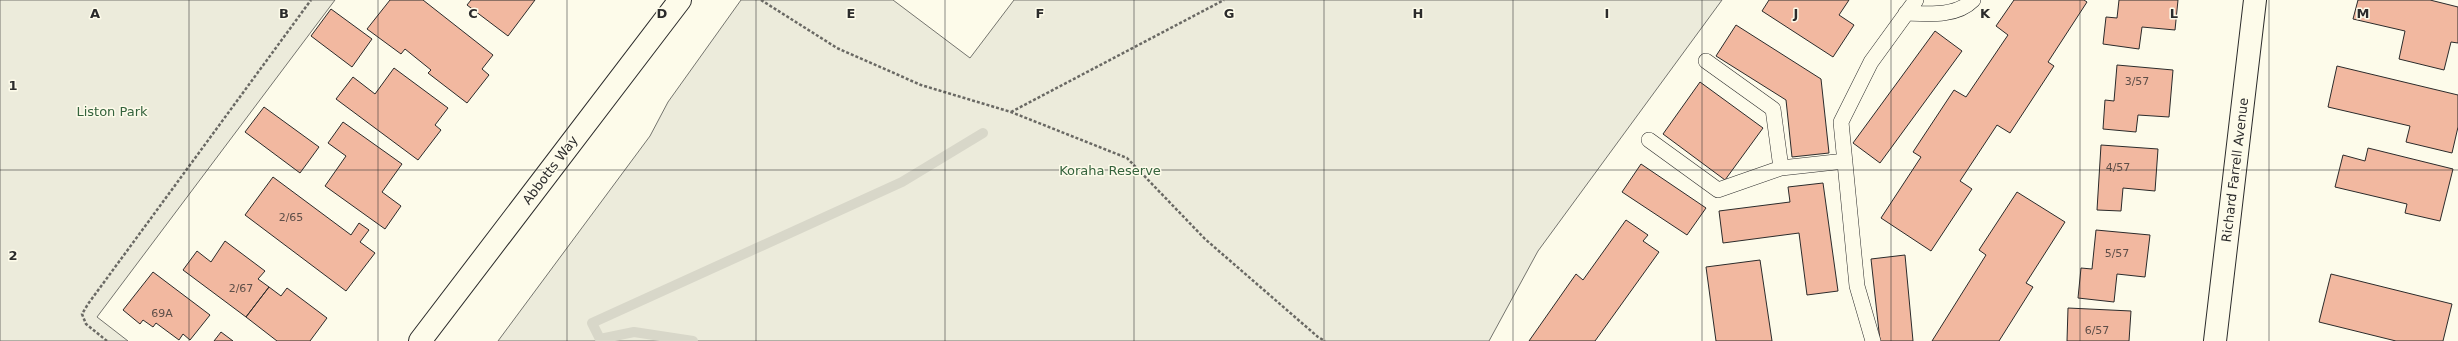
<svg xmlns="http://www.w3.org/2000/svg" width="2458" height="341" viewBox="0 0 2458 341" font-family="'DejaVu Sans',sans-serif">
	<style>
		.green { fill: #ecebdb; stroke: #74746e }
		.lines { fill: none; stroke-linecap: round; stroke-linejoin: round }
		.stream { stroke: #d8d7c9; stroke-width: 10 }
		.building { fill: #f2b8a0; stroke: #2b2b2b }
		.service-casing { stroke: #2b2b2b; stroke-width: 16 }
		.minor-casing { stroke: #2b2b2b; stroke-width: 24 }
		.secondary-casing { stroke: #2b2b2b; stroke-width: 24 }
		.path { stroke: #6a6964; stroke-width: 2.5; stroke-dasharray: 3 2; stroke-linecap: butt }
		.service { stroke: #fdfbea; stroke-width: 15 }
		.minor { stroke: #fdfbea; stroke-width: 22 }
		.secondary { stroke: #fdfbea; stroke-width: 22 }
		.grid { fill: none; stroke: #2b2b2b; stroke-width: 1; stroke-opacity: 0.55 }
		.labels { text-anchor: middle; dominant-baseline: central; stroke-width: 3; stroke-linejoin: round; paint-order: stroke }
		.number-label { font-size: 11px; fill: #5d4e48 }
		.park-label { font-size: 13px; fill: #34623c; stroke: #fdfbea }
		.street-label { font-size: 13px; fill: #2b2b2b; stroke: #fdfbea }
		.grid-label { font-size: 13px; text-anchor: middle; font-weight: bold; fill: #2b2b2b; stroke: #fdfbea; stroke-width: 3; stroke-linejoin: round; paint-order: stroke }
	</style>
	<rect width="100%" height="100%" fill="#fdfbea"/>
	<path class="green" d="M0,0H335L97,317L128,341H0Z
		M741,0H893L970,58L1014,0H1722L1538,251L1489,341H498L650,136L668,102Z"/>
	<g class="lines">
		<path class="stream" d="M693,341L634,332L600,339L592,323L902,182L983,133"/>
	</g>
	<path class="building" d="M390,0H423L493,55L482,69L489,75L467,103L428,73L431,70L405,49L401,54L367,29Z
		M471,0H535L508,36L467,5Z
		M1769,0H1849L1839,15L1854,25L1833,57L1762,11Z
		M2014,0H2084L2087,2L2048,62L2054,66L2010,133L1997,125L1960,181L1972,189L1931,251L1881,218L1921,157L1913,152L1954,90L1966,97L2008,35L1996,26Z
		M2119,0H2178L2175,30L2142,27L2139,49L2103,44L2106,17L2117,18Z
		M2358,0H2430L2458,7V43L2451,42L2444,70L2399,59L2405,31L2353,19Z
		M331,9L372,39L352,67L311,36Z
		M1736,25L1821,79L1829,153L1792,157L1786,100L1716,56Z
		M1935,31L1962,51L1880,163L1853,143Z
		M2117,65L2173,70L2169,117L2138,115L2136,132L2103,129L2105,100L2114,101Z
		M2337,66L2458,95V127L2452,153L2406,142L2410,126L2328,107Z
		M394,68L448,108L435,125L441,130L418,160L336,99L353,77L375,94Z
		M1700,82L1763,128L1725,180L1663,134Z
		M264,107L319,147L300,173L245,132Z
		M343,122L402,164L382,192L401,206L385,229L325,186L346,156L328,143Z
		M2101,145L2158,149L2155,191L2123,188L2121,211L2097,210Z
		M2368,148L2453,169L2440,221L2405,213L2407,204L2335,187L2343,155L2365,161Z
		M1641,164L1706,208L1687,235L1622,192Z
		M273,177L351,235L359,223L369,230L360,242L375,253L346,291L245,215Z
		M1823,183L1838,291L1807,295L1799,233L1723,243L1719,211L1790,202L1788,187Z
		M2017,192L2065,222L2026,283L2033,287L1999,341H1932L1986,255L1979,250Z
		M1626,220L1648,235L1643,241L1659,252L1595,341H1529L1576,274L1583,280Z
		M2096,230L2150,235L2145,277L2117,274L2114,302L2078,298L2081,268L2092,269Z
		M225,241L265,271L258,279L269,287L246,317L183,270L197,251L211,262Z
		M1905,255L1913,341H1880L1871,259Z
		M1760,260L1772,341H1716L1706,267Z
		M153,272L210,315L190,340L183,334L179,340L156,323L153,327L143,320L140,324L123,310Z
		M2331,274L2452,304L2443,341H2396L2319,322Z
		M269,287L281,296L287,288L327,318L310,341H277L246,317Z
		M2068,308L2131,311L2129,341H2067Z
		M221,332L233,341H214Z"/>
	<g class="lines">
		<g class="service-casing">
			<path id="service" d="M1906,13C1928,14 1956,17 1973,0
				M1706,61L1773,109L1781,168
				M1649,140L1718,190L1781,168L1845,161
				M1873,341L1857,286L1841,122L1871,62L1916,0"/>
		</g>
		<g class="minor-casing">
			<path id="minor" d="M2215,341L2255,0"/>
		</g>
		<g class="secondary-casing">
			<path id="secondary" d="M420,341L680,0"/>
		</g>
		<path class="path" d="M761,0L837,48L921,85L1011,112L1127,158L1205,239L1318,337L1325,341
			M1011,112L1224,0
			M107,341L86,324L82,314L88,304L311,0"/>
		<use href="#service" class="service"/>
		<use href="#minor" class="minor"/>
		<use href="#secondary" class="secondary"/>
	</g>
	<path class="grid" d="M189,0V341M378,0V341M567,0V341M756,0V341M945,0V341M1134,0V341M1324,0V341M1513,0V341M1702,0V341M1891,0V341M2080,0V341M2269,0V341M0,170H2458"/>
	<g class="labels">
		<g class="number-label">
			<text x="2137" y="81">3/57</text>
			<text x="2118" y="167">4/57</text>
			<text x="291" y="217">2/65</text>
			<text x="2117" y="253">5/57</text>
			<text x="241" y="288">2/67</text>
			<text x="162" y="313">69A</text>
			<text x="2097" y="330">6/57</text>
		</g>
		<g class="park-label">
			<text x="112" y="111">Liston Park</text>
			<text x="1110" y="170">Koraha Reserve</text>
		</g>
		<g class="street-label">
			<text transform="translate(550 170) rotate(-53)">Abbotts Way</text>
			<text transform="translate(2235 170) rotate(-83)">Richard Farrell Avenue</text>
		</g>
	</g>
	<g class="grid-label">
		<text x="95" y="18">A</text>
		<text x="284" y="18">B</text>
		<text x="473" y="18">C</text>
		<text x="662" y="18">D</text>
		<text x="851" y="18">E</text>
		<text x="1040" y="18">F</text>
		<text x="1229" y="18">G</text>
		<text x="1418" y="18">H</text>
		<text x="1607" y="18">I</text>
		<text x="1796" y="18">J</text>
		<text x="1985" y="18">K</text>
		<text x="2174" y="18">L</text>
		<text x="2363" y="18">M</text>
		<text x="13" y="90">1</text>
		<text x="13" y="260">2</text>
	</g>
</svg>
